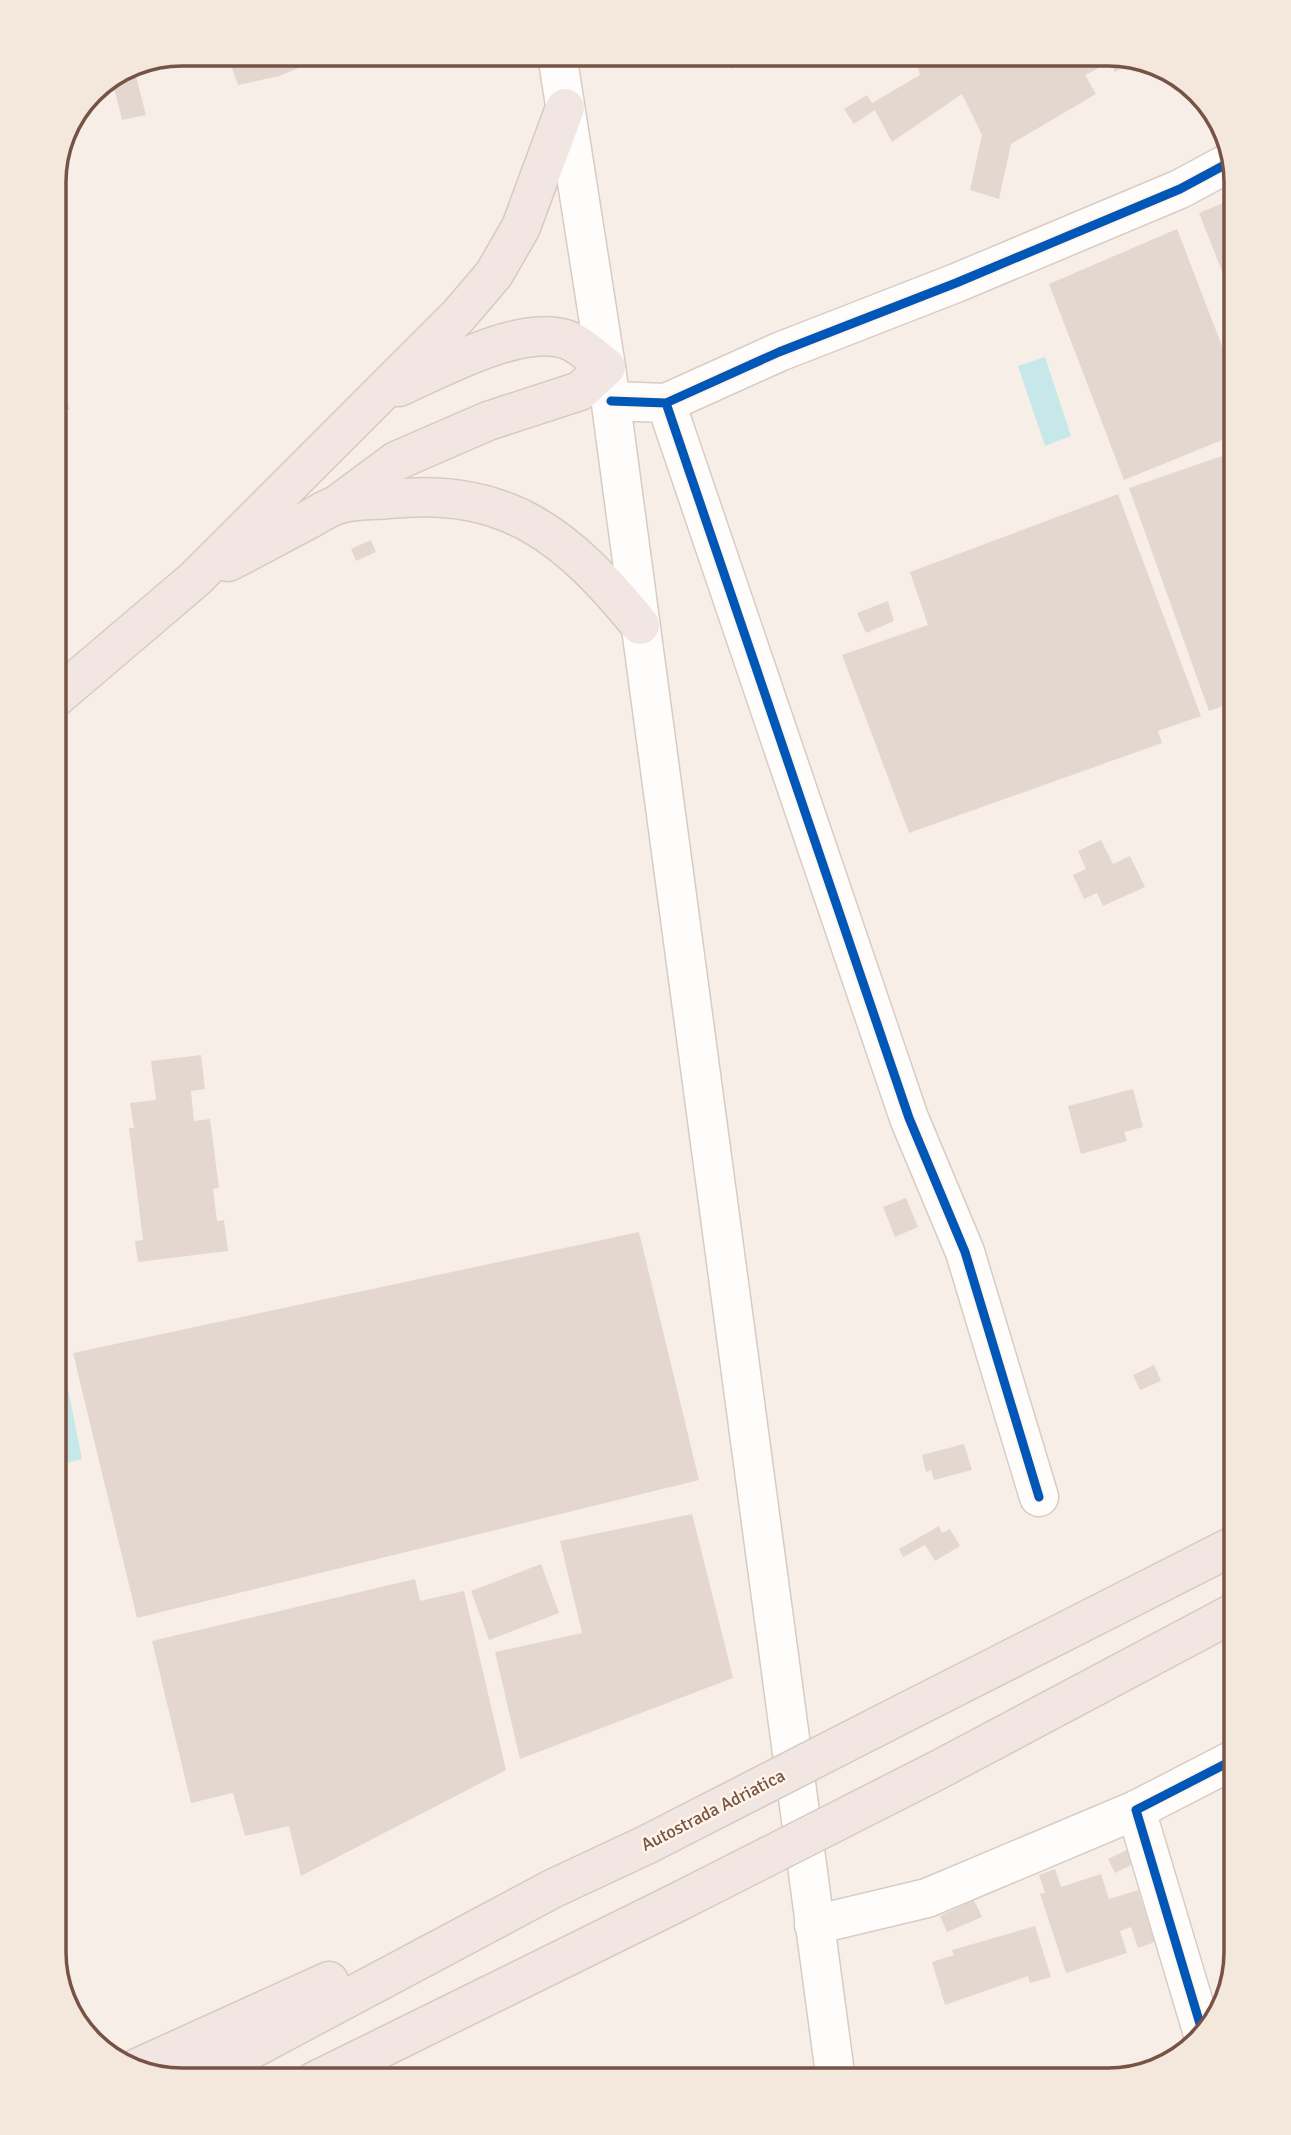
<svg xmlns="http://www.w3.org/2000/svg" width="1291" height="2135" viewBox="0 0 1291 2135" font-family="Signika,sans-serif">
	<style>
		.water { fill: #c7e8e8 }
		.building { fill: #e4d7cf }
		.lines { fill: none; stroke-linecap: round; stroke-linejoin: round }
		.minor-casing { stroke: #d8ccc5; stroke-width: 41 }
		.secondary-casing { stroke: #d8cbc3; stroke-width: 41 }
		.motorway-casing { stroke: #d6cac3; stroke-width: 41 }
		.minor { stroke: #fefdfb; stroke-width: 38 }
		.secondary { stroke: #fefdfb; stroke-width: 38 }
		.motorway { stroke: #f1e6e2; stroke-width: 38 }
		.motorway-bridge-casing { stroke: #d6cac3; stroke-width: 41; stroke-linecap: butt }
		.motorway-bridge { stroke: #f1e6e2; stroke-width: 38 }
		.cycleway-casing { stroke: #fff4e8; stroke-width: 13 }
		.cycleway { stroke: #0057b8; stroke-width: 9 }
		.labels { text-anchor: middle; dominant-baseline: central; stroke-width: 5; stroke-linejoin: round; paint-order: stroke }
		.street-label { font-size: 18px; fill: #775345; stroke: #fff4e8 }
		.rim { fill: none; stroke: #775345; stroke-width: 3.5 }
	</style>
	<rect width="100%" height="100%" fill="#f7efe7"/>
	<path class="water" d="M1045,357L1071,436L1045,446L1018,366Z
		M61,1354L82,1459L54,1466V1355Z"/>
	<path class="building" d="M227,54H299L304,66L279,76L238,85Z
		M724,54H758L731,69Z
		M923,54L1117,55L1136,61L1115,72L1111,62L1085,75L1096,94L1011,144L999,199L970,190L982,135L962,94L892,142L875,110L854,124L844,109L867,95L872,103L920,75L918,68Z
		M136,76L146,115L122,120L113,83Z
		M1237,197V309L1199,213Z
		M1177,229L1237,385V434L1124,480L1049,284Z
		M54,362L62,380L58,382L70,409L54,416Z
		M1222,456L1237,494V701L1209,711L1129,488Z
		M54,478L67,503L54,508Z
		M1118,494L1201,716L1158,731L1162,743L909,833L842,655L928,625L910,572Z
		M371,540L376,552L356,561L351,549Z
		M888,601L894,621L866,633L857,613Z
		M1101,840L1113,864L1130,856L1145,887L1103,906L1097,893L1084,899L1073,875L1086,869L1078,851Z
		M201,1055L205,1089L191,1091L194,1121L210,1119L219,1188L213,1189L217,1221L224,1220L228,1251L138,1262L135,1241L143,1240L129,1128H134L130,1103L156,1100L151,1061Z
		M1133,1089L1143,1127L1124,1132L1127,1141L1081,1154L1068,1106Z
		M906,1198L918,1227L895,1237L883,1207Z
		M639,1232L699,1480L137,1618L73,1353Z
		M1154,1365L1161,1381L1140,1390L1133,1375Z
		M964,1444L972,1470L934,1480L931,1470L926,1472L922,1455Z
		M692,1514L733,1678L520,1759L495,1652L582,1633L560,1541Z
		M939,1526L942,1533L950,1529L960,1546L935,1561L925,1545L903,1557L899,1549Z
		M541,1564L559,1613L489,1640L471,1591Z
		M415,1579L420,1601L464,1591L506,1770L301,1876L289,1826L245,1836L233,1793L191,1803L152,1641Z
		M1131,1848L1138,1862L1115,1873L1108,1859Z
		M1055,1869L1061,1887L1101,1874L1109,1899L1138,1890L1155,1942L1138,1948L1131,1927L1120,1931L1127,1953L1066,1973L1040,1894L1045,1893L1039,1875Z
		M974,1900L982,1917L947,1932L940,1916Z
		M1035,1926L1051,1977L1030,1983L1028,1976L945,2005L932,1962L954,1955L952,1950Z"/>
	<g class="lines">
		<g class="minor-casing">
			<path id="minor" d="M611,401L666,403L779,352L956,283L1180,189L1232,161
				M666,403L909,1118L965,1252L1039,1497
				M814,1925L927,1898L1136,1810
				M1203,2034L1136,1810L1237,1758"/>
		</g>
		<g class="secondary-casing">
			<path id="secondary" d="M557,54L606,367L836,2081"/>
		</g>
		<g class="motorway-casing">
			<path id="motorway" d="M338,504L396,461L488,421L580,391L606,367C594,358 579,343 565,339C520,325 441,368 399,387
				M228,562C254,549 279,535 304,522C315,517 326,508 337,505C353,499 374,501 391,499C509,487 569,538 640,625
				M54,699L195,579L459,315L494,274L521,227L565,108
				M904,1713L1237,1544
				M938,1770L1237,1611
				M137,2068L329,1981
				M192,2081L554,1888L646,1845
				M315,2081L682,1900"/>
		</g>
		<use href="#minor" class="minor"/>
		<use href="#secondary" class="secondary"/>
		<use href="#motorway" class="motorway"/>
		<g class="motorway-bridge-casing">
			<path id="motorway-bridge" d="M646,1845L904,1713
				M682,1900L938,1770"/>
		</g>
		<use href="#motorway-bridge" class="motorway-bridge"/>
		<g class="cycleway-casing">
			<path id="cycleway" d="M611,401L666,403L779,352L956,283L1180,189L1232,161
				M666,403L909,1118L965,1252L1039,1497
				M1203,2034L1136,1810L1237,1758"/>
		</g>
		<use href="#cycleway" class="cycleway"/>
	</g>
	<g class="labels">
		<g class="street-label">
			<text transform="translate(713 1810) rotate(-27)">Autostrada Adriatica</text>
		</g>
	</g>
	<path d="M0 0H1291V2135H0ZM182 66H1108A116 116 0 0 1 1224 182V1952A116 116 0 0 1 1108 2068H182A116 116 0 0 1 66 1952V182A116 116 0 0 1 182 66Z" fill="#f4e7db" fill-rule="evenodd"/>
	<path class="rim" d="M182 66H1108A116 116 0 0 1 1224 182V1952A116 116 0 0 1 1108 2068H182A116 116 0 0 1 66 1952V182A116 116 0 0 1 182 66Z"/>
</svg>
